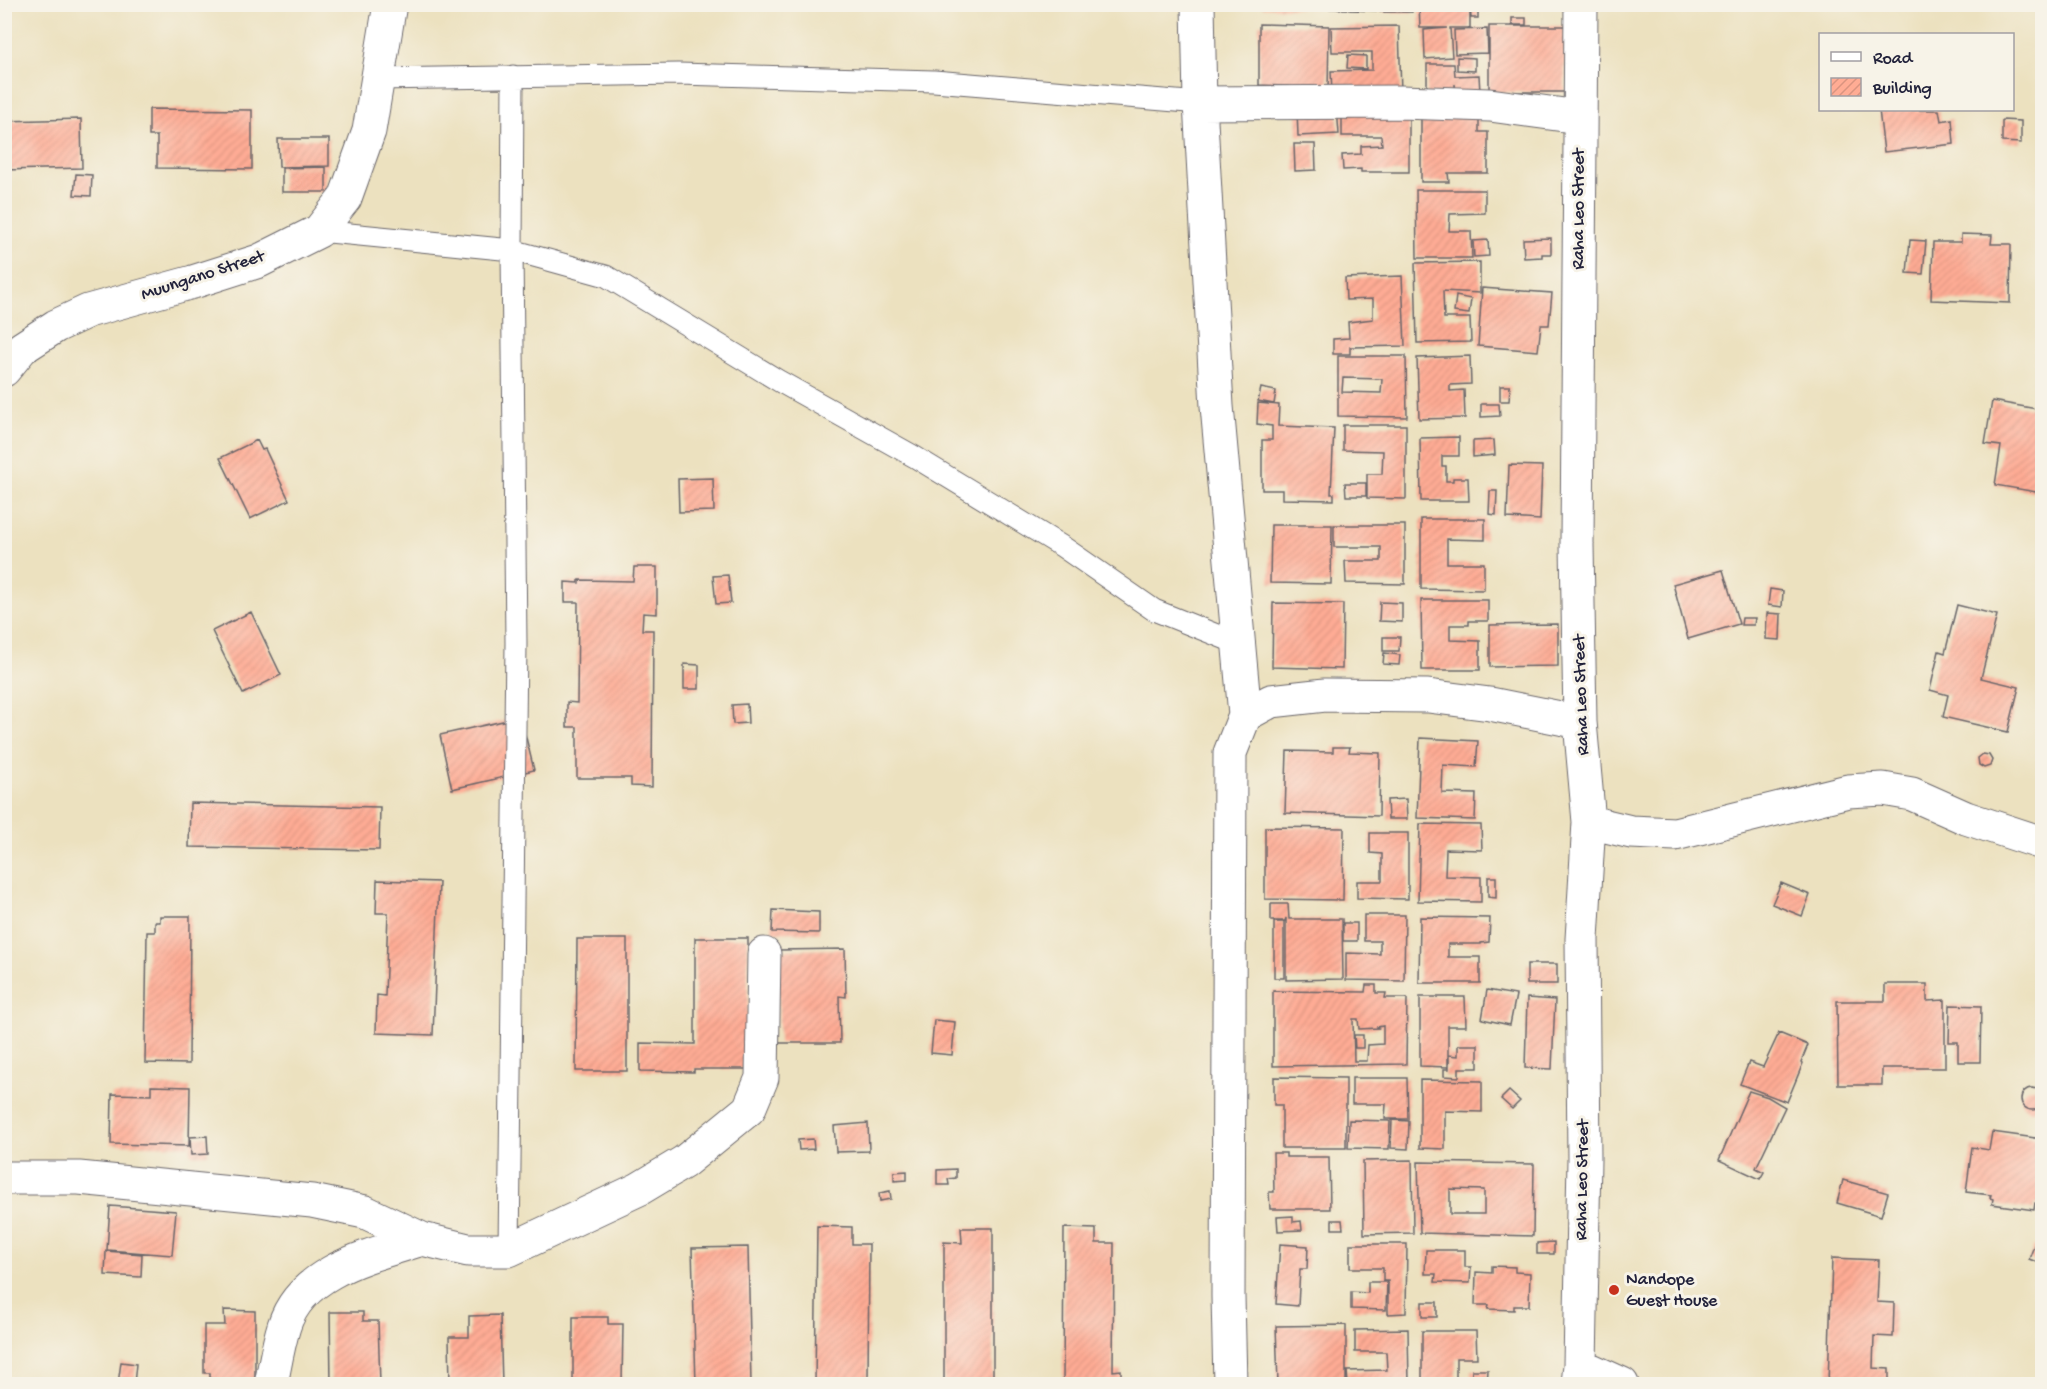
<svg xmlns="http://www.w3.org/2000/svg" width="2047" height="1389" viewBox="0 0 2047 1389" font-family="'Gochi Hand',sans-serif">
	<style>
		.building { fill: url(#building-hatch); fill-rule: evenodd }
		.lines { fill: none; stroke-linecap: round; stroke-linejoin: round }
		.service-casing { stroke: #696569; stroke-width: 23 }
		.minor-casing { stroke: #696569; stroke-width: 35 }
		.service { stroke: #fff; stroke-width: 21 }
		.minor { stroke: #fff; stroke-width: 33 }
		.poi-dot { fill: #c8321e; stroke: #f7f3e8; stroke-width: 2 }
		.labels { text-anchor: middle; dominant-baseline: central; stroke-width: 6; stroke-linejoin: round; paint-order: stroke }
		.street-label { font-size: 18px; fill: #22223b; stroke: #f7f3e8 }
		.poi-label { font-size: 18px; fill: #22223b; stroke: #f7f3e8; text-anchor: start }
	</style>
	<defs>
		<pattern id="building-hatch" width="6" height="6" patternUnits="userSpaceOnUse" patternTransform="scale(1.5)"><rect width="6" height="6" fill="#ffac94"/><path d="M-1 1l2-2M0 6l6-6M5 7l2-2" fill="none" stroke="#da9480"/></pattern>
	</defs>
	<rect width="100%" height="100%" fill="#f7f3e8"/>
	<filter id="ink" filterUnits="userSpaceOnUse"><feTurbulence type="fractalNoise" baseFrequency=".0167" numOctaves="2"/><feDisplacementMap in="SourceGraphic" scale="12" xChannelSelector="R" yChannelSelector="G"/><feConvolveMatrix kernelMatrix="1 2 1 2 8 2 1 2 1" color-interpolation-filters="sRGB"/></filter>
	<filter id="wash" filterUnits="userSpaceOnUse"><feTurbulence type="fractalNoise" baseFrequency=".008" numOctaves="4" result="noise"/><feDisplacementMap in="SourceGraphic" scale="24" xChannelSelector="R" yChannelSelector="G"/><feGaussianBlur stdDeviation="1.35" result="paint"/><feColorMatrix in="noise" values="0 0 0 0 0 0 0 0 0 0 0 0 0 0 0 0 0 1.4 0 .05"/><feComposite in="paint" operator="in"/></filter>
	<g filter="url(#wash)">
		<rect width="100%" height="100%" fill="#ece1bf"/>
		<g id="blocks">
			<path class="building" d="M1262,4H1348V9L1262,7Z
				M1351,4H1383V11L1350,10Z
				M1384,4H1412V12H1384Z
				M1419,4H1470V28H1450L1452,57L1425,59L1424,30L1447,28H1420Z
				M1470,4H1478V18H1471Z
				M1512,18H1526V25H1512Z
				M1259,24L1329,26L1328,93L1287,86L1259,85Z
				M1399,26L1401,93L1332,94L1331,71L1372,70V52H1332L1331,27Z
				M1489,26H1565V92H1489Z
				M1487,29L1488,53L1455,54L1454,30Z
				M1348,55L1366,56V69L1347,68Z
				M1457,57L1475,58V71L1457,70Z
				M1427,64H1454L1455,76L1479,75L1480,93L1456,95L1455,84V94H1427Z
				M1337,108L1339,134L1298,136L1297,110Z
				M1342,108H1409V172H1361V169L1343,170L1342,155L1361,154V146L1382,145L1381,136H1342Z
				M149,109L252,110V169L157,168V136H149Z
				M1421,109L1479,110V132H1488V173H1448L1449,182H1421Z
				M1879,110H1939L1941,121L1952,119L1954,144L1884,152Z
				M81,119L82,168L4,170V121Z
				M2002,120L2021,121V143L2002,142Z
				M278,139H329V166L279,167Z
				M1294,144H1315L1316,170L1295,171Z
				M326,167V192H282V168Z
				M76,174L92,175L91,196L74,195Z
				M1416,190H1485V213L1450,214L1449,231H1471L1472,258H1417Z
				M1961,234L1992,235L1991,244H2011L2010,303L1931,300L1933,242H1961Z
				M1551,238V254H1542V257L1524,258L1523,239Z
				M1488,240L1489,256L1474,257L1473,241Z
				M1910,240L1926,241L1923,274L1907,273Z
				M1480,262V293L1443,291L1444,318H1470L1471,342L1417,343L1415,263Z
				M1402,276L1405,346L1350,347V354H1333V339L1349,338L1348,322L1373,319V299L1346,300L1345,278Z
				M1482,288L1552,293L1549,325H1541L1538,351L1478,346Z
				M1456,296L1471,299L1469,314L1454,312Z
				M1338,356H1406L1407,417L1338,416ZM1343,378L1382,379L1381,393L1342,392Z
				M1470,356L1471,384L1450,385V391L1464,390L1465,418L1419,419L1417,358Z
				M1500,386H1510L1509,401H1500Z
				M1261,388L1276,391L1274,404L1258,401Z
				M1992,401L2042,410V493L1995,485L2001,446L1985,444Z
				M1258,403L1279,405L1278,426L1334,428L1331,494H1334V500L1282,499V490H1262V440H1272V426L1257,424Z
				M1481,404H1499L1500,416L1481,417Z
				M1343,425H1406V499L1367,498V474H1382L1383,451L1343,450Z
				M1459,437V456H1442V466H1446V481H1453V478H1468L1469,501H1421L1420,438Z
				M257,440L262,450L265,449L289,500L250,519L220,458Z
				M1494,440L1495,455L1473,457V441Z
				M1509,465L1542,466L1540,520L1507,518Z
				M713,478L714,511L679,512L678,479Z
				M1345,483H1366V496H1346Z
				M1490,491H1497L1496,515L1489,514Z
				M1421,519H1485V540L1447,539V563H1484V590L1421,589Z
				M1271,525H1332L1331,584L1270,583Z
				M1334,525H1405V584L1346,583L1345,561H1381V547H1334Z
				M634,567H657V614L643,613L642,630H653L652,787L631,786V778H577V727H567V702L577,703L578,602H565V582L579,583V580L633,581Z
				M1723,570L1739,624L1688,639L1673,584Z
				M728,575L731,603L716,604L713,576Z
				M1770,589L1783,591L1782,607L1768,605Z
				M1421,600H1488V621H1469V625H1450V640L1480,641V670H1422Z
				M1380,602L1402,603V622L1379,621Z
				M1273,603L1343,604L1342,669L1272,667Z
				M1957,605L1997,615L1981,678L2019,687L2008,732L1943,717L1948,695L1930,690L1939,651L1945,653Z
				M251,612L281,675L243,694L212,631Z
				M1767,613L1781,614L1780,640L1766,639Z
				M1742,618H1755L1754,625H1741Z
				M1558,624V666L1490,667V625Z
				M1383,637H1400L1399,651H1383Z
				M1384,653L1400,655L1399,665L1383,664Z
				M684,664L699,665V689H684Z
				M747,704L748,723L733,724L732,705Z
				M521,717L534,770L452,789L440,735Z
				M1420,738L1478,741L1476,767L1443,765L1442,793L1476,794L1475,820L1417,818Z
				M1333,747H1350L1349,752L1380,753L1379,816L1285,813L1287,751L1333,752Z
				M1983,754L1989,755L1992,760L1990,766L1984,768L1979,765L1978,758Z
				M1406,799L1407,819H1388L1387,800Z
				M190,803L380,807L379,850L189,847Z
				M1420,824L1481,825L1482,850L1446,849L1445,876L1481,877V902L1418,901Z
				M1265,827L1344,828L1343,900L1265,899Z
				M1370,833H1408V899L1357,898V881H1382V854L1370,853Z
				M1488,877H1496V898L1488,897Z
				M377,880L439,882L433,1035L376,1033L377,995L385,996L388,913H376Z
				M1781,883L1810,895L1802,916L1772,904Z
				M1271,904H1288L1289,919H1342L1343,979L1286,980V918L1285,921H1271Z
				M773,910L819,912V933L772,932Z
				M1364,915H1405L1404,981L1346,980V953L1380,954V941H1364Z
				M160,916H190L189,1064L145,1063L147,932H155V922H160Z
				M1420,917L1490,918L1489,942L1481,943V944H1448V957H1480V983H1419Z
				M1274,922H1284V978H1274Z
				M1343,923H1357V941H1343Z
				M695,938H748V1069H694V1072L640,1071V1043L695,1044Z
				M577,939H627V1071H576Z
				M845,949L846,997L839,996L840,1043H779L778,950Z
				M1527,964H1557V984H1527Z
				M1885,984H1927V1001L1945,1000V1068H1882V1085H1838L1837,1001H1885Z
				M1366,985H1376V993H1386L1385,998H1407L1406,1064L1273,1066V991L1365,992ZM1353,1019H1358L1359,1029L1378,1028L1377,1027L1383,1026V1044L1368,1045L1367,1061H1354Z
				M1487,990L1516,995L1510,1025L1482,1019Z
				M1420,997H1465L1466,1026H1448V1067L1420,1066Z
				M1527,998L1555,1000L1552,1069L1525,1068Z
				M1950,1005L1981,1006L1980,1062H1958V1042H1949Z
				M934,1020L955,1022L952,1055L931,1053Z
				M1779,1033L1808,1045L1801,1062L1803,1063L1787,1102L1740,1084L1749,1062L1763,1067Z
				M1354,1035H1363V1048H1355Z
				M1458,1045H1478V1068H1459V1077L1444,1076V1069H1449V1055L1458,1056Z
				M1274,1077L1346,1078V1148H1282V1105H1274Z
				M1352,1078H1407L1408,1119H1385L1386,1104H1352Z
				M1420,1080L1482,1081V1112L1445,1111V1149L1420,1148Z
				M151,1086L190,1087L189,1146L111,1144L112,1094L151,1095Z
				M2021 1099a11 11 0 1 1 22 0a11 11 0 1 1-22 0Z
				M1509,1091L1520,1101L1512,1109L1501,1099Z
				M1749,1091L1768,1097L1785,1107L1756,1168L1764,1172L1760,1179L1719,1160Z
				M1349,1120L1390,1121L1389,1149L1348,1148Z
				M1392,1120L1409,1121L1408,1149L1391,1148Z
				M868,1123L869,1151L836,1152L834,1126Z
				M1992,1132L2042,1139V1204L2035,1203L2034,1210L1992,1204L1993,1199L1990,1198L1991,1195L1966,1192L1972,1147L1989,1150Z
				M207,1136L208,1154L191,1155L190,1137Z
				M813,1139L814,1149L799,1150L798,1140Z
				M1273,1153H1286V1157H1329L1330,1209H1270L1269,1192H1274Z
				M1412,1160L1413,1233L1364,1234L1363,1161Z
				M1418,1162L1534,1164L1533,1236L1420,1233ZM1450,1189L1484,1190V1214H1450Z
				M956,1169V1178L948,1179L949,1185H937V1170Z
				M907,1171V1180L894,1181V1172Z
				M1843,1180L1888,1193L1881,1216L1837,1203Z
				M890,1191L891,1199L880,1201L879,1193Z
				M110,1206L176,1211L172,1255L107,1250Z
				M1293,1216V1222L1301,1221L1302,1230L1278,1231L1277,1217Z
				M1332,1220H1342L1343,1229H1332Z
				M817,1226L852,1227V1244H869L868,1384H815Z
				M961,1228H993V1384H944V1242L962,1243Z
				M1064,1228L1096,1229V1243H1114L1113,1371L1121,1370V1384H1063Z
				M1554,1242V1254H1537V1243Z
				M1280,1244L1308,1246L1307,1269H1300L1298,1306L1276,1304Z
				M1350,1244H1407L1406,1313L1388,1314V1281H1383V1268H1350Z
				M2034,1246L2042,1248V1264L2029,1259Z
				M748,1247L751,1384H696L692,1248Z
				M1426,1250H1465V1267H1471L1470,1283L1435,1282L1436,1274H1425Z
				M106,1251L142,1254L141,1277L105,1275Z
				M1832,1258L1879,1260L1877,1302L1894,1303L1893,1337L1874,1336L1873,1368L1889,1369V1384H1828Z
				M1492,1266L1515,1267V1272L1530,1273L1529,1306H1514V1310L1488,1309L1489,1305H1475L1476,1272L1492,1273Z
				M1368,1282H1387L1386,1310L1351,1309V1292L1368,1293Z
				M1422,1302H1437V1317H1422Z
				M224,1310L255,1311V1384H210V1373H204V1325H225Z
				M330,1312H363V1321H378L380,1384H331Z
				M500,1315L502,1384H450L449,1337H469V1316Z
				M573,1317H608V1324H623L622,1384H573Z
				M1346,1325V1384H1278L1276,1326Z
				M1408,1329L1409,1384H1348L1347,1371L1387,1370L1386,1352H1355V1330Z
				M1422,1331H1476L1477,1358H1456V1384H1422Z
				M121,1362L136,1364L134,1384H118Z
				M1472,1370H1488L1487,1384H1471Z"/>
		</g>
	</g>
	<g filter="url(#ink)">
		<use href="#blocks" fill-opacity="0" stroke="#696569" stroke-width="1.5"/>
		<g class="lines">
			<g class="service-casing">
				<path id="service" d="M377,79L678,74L934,81L1200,103
					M319,231L512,250L606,276L779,381L915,457L1063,547L1154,610L1239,644
					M509,1250L516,643L512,250L513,76"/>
			</g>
			<g class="minor-casing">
				<path id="minor" d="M1198,4L1200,103L1217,406L1245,715
					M1200,103L1401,102L1490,105L1579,117
					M4,370L22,348L56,326L88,311L193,282L259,261L319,231L345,198L369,131L390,4
					M1589,822L1631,832L1675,834L1848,791L1883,789L1912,794L1966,818L2042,843
					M4,1178H79L312,1201L365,1212L422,1239L468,1250H509L639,1189L684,1162L749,1109L762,1078L764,954
					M1580,1365L1622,1384
					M271,1384C275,1365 278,1345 284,1326C302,1269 373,1255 422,1239
					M1230,1384L1228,1296L1230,753L1245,715L1271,701L1325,695L1428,696L1490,704L1580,722
					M1578,1384L1580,1365L1584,1159L1582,939L1589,822L1580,722L1577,544L1581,4"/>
			</g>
			<use href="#service" class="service"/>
			<use href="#minor" class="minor"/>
		</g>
	</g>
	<circle class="poi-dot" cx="1614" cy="1290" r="6"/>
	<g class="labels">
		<g class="street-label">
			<text transform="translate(1579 209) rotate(-90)">Raha Leo Street</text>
			<text transform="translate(203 276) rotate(-18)">Muungano Street</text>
			<text transform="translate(1582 695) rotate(-92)">Raha Leo Street</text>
			<text transform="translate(1583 1180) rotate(-89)">Raha Leo Street</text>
		</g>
		<g class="poi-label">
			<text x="1626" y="1280">Nandope<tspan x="1626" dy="21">Guest House</tspan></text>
		</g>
	</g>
	<rect width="2047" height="1389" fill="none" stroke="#f7f3e8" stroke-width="24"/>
	<rect x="1819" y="33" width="195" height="78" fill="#f7f3e8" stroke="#a29fa3" stroke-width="1.5"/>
	<rect x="1831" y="52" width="30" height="9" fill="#ffffff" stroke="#a29fa3" stroke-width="1.5"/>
	<text x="1873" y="63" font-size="18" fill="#22223b">Road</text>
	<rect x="1831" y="78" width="30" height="18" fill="url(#building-hatch)" stroke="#a29fa3" stroke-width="1.5"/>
	<text x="1873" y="93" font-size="18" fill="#22223b">Building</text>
</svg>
